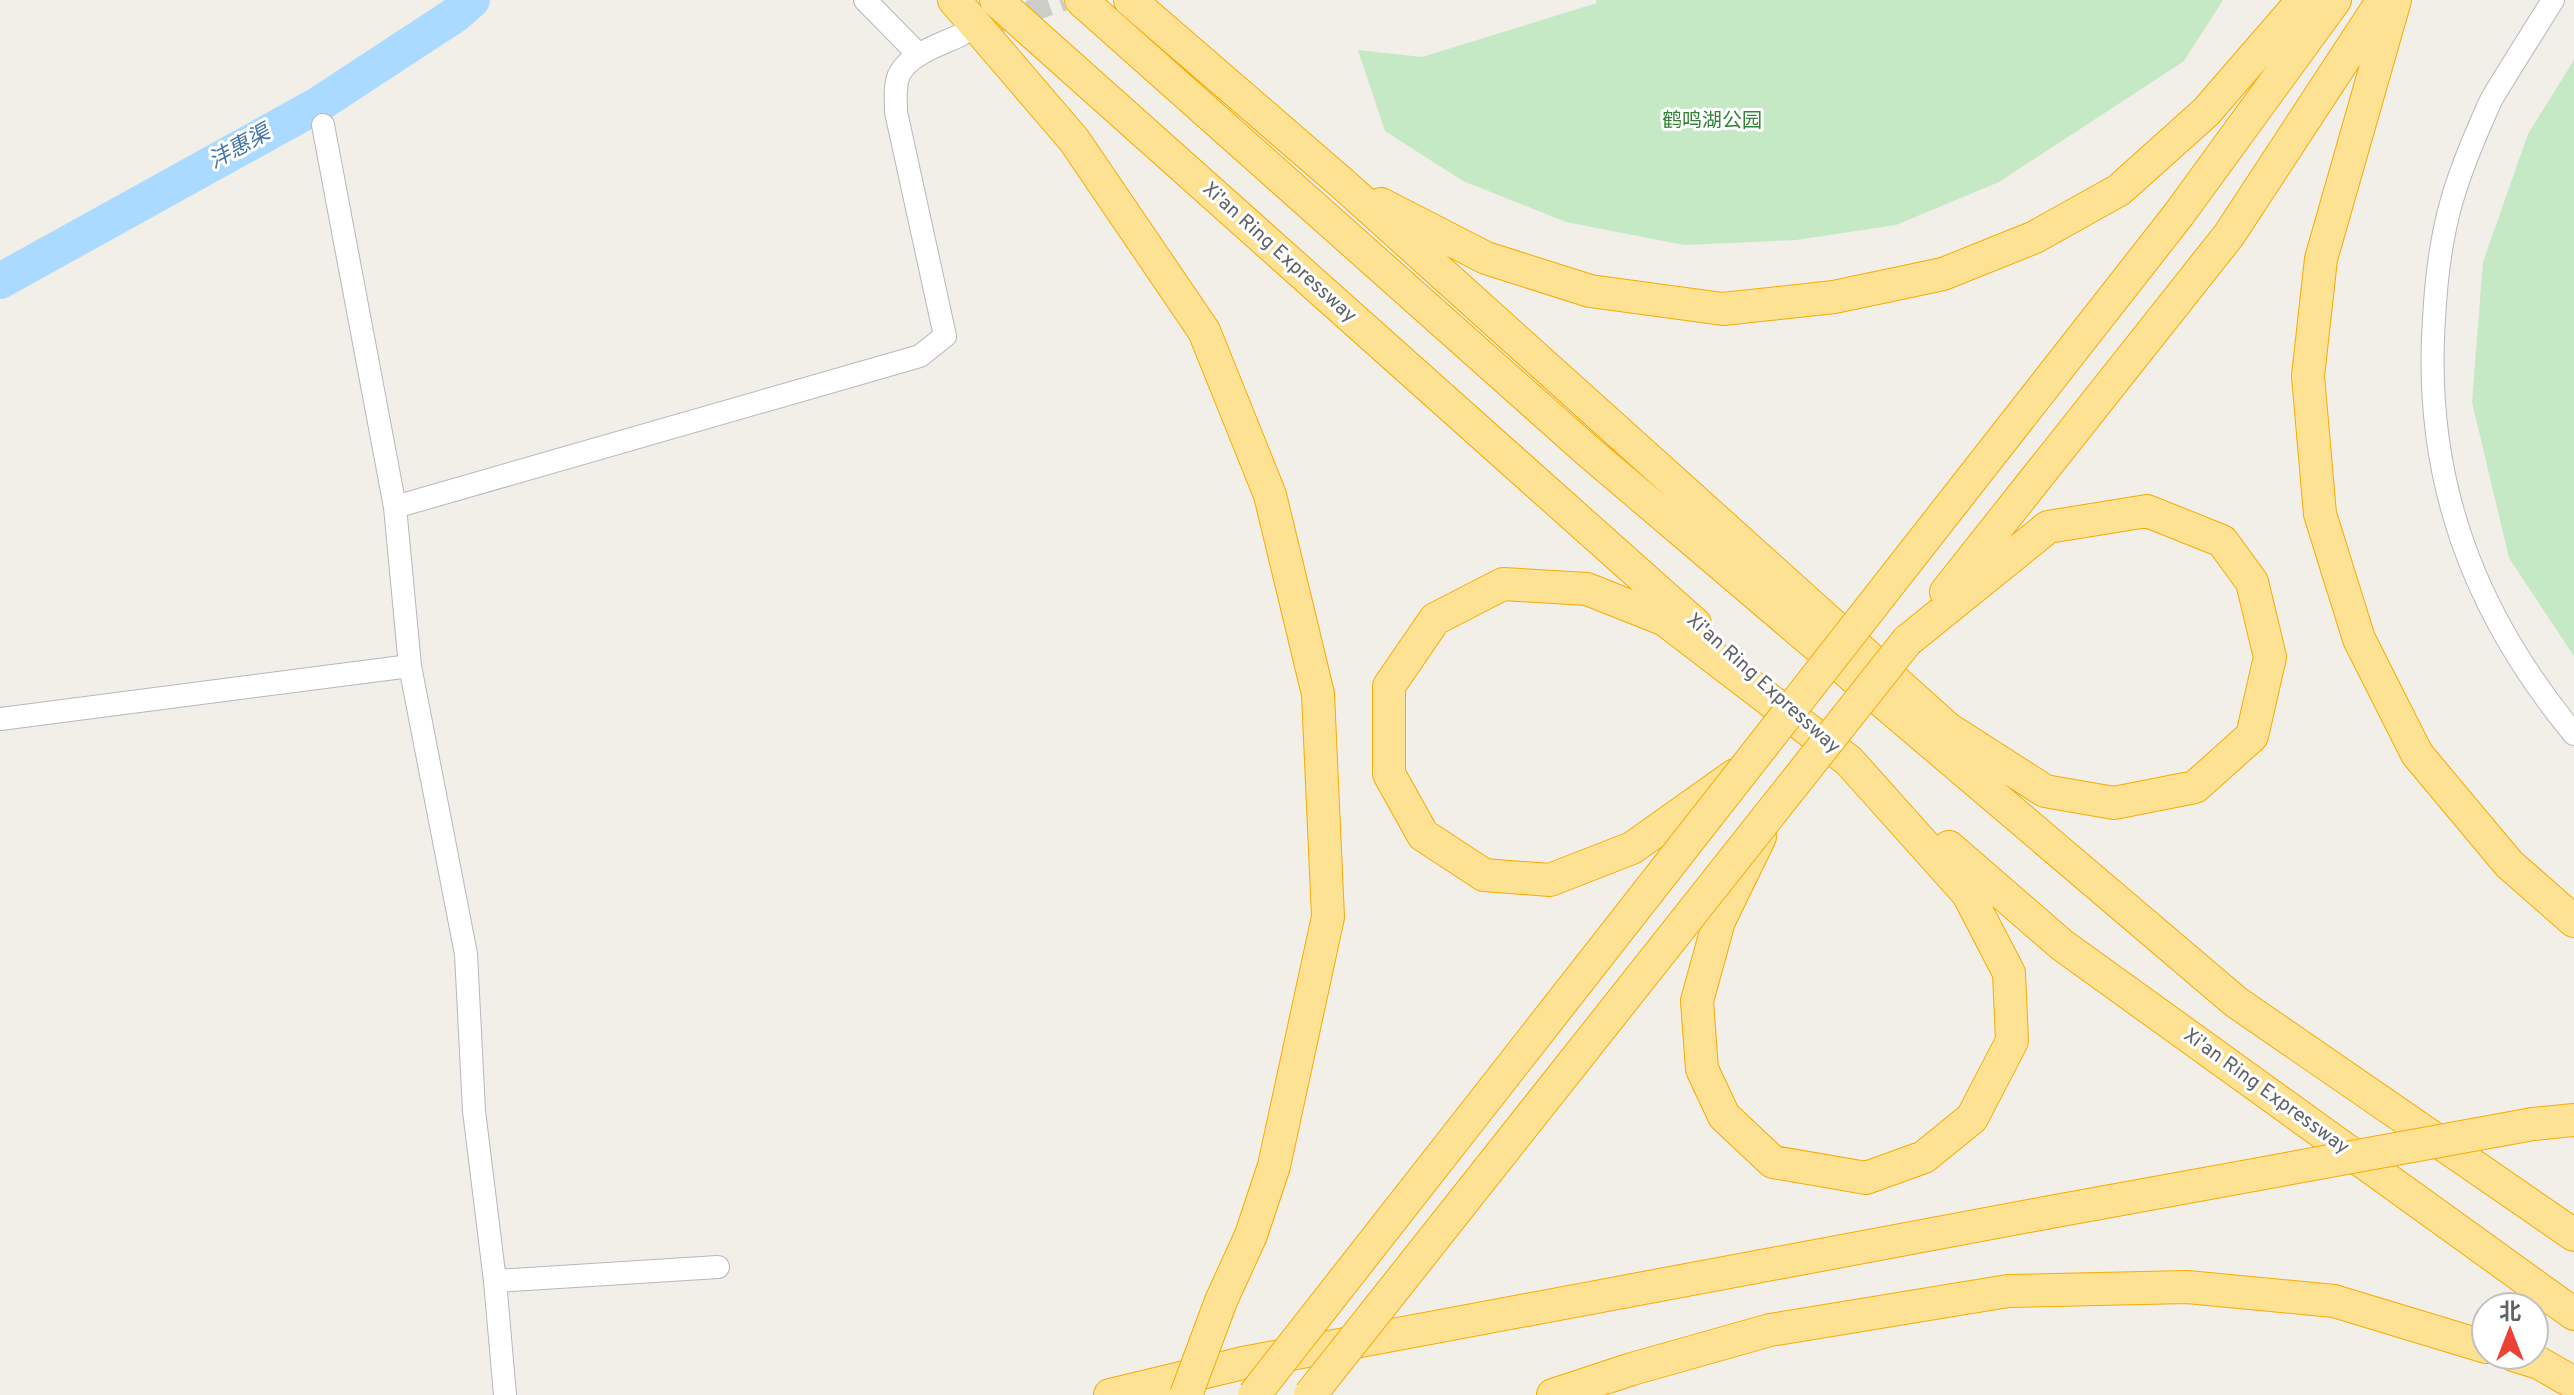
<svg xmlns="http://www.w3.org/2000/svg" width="2574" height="1395" viewBox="0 0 2574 1395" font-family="Overpass,'Noto Sans SC',sans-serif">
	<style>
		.green { fill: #c5e8c5 }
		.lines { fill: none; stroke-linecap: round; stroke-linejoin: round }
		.river { stroke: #aadaff; stroke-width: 36 }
		.minor-tunnel { stroke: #ccccc8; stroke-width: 22; stroke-dasharray: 22 11; stroke-linecap: butt }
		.minor-casing { stroke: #b5b8bc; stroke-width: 24 }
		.highway-casing { stroke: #f9ab00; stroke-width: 34 }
		.minor { stroke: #fff; stroke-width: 22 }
		.highway { stroke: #fde293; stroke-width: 32 }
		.highway-bridge-casing { stroke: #f9ab00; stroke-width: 34; stroke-linecap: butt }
		.highway-bridge { stroke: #fde293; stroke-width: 32 }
		.labels { text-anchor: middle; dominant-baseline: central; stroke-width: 6; stroke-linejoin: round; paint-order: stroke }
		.park-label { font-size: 20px; fill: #348238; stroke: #fff }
		.street-label { font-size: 20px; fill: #5f6368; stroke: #fff }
		.water-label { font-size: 22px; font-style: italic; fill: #4174aa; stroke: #fff }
	</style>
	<rect width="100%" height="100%" fill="#f1efe8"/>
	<path class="green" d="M1596,0H2223L2184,61L1999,182L1896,225L1796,240L1684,245L1566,222L1463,181L1385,131L1358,50L1422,57L1597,3Z
		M2574,60V656L2509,558L2472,402L2483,262L2528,134Z"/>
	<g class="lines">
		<path class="river" d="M0,281L316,106L455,15L472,0"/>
		<path class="minor-tunnel" d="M966,33L1063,0"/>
		<g class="minor-casing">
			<path id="minor" d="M865,0L919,55
				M2553,0C2538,24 2523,48 2508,72C2501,84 2492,96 2487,109C2474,138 2461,169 2452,200C2441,238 2436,280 2434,319C2423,478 2473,612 2574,734
				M323,125L395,507L410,666L466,954L474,1111L495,1281L505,1395
				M395,507L920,356L945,336L896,112C896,101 894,83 900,73C911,53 942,44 961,35
				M0,719L410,666
				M495,1281L718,1267"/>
		</g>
		<g class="highway-casing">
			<path id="highway" d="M954,0L1074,140L1204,331L1270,495L1318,694L1328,917L1274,1166L1251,1235
				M996,0L1695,624
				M1081,0L1589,452L2236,1002L2574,1235
				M1130,0L1343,184L1947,728L2045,791L2114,803L2195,787L2252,736L2270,657L2252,582L2222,541L2147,511L2048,527L1907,641
				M2395,0L2321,259L2308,376L2320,514L2359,639L2417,754L2509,864L2574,921
				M1381,204L1486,258L1590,291L1723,309L1834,297L1943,274L2035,237L2119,190L2206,112L2303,0
				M2179,214L2335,0
				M1946,592L2229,235L2383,0
				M1735,775L1632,848L1550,880L1484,875L1423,835L1389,774V686L1435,619L1503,584L1587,589L1665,620L1849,761L1968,894L2009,973L2012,1041L1972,1118L1924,1157L1866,1178L1773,1162L1724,1116L1702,1069L1697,1001L1719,921L1760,837
				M1949,847L2062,945L2574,1314
				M2533,1124L2574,1120
				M2513,1355L2539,1363L2574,1383
				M1110,1395L1243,1363L2045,1213
				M1553,1395L1632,1369L1770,1330L2008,1291L2187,1287L2334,1301L2486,1347"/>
		</g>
		<use href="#minor" class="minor"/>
		<use href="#highway" class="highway"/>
		<g class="highway-bridge-casing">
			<path id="highway-bridge" d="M2045,1213L2533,1124
				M1186,1395L1221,1301L1251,1235
				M1254,1395L2179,214
				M1310,1395L1907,641"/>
		</g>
		<use href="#highway-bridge" class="highway-bridge"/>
	</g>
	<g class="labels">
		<g class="park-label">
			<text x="1712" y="122">鹤鸣湖公园</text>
		</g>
		<g class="street-label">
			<text transform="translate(1279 253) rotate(42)">Xi'an Ring Expressway</text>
			<text transform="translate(1763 684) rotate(42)">Xi'an Ring Expressway</text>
			<text transform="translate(2266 1092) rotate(36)">Xi'an Ring Expressway</text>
		</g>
		<g class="water-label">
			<text transform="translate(240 148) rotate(-29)">沣惠渠</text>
		</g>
	</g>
	<g transform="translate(2510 1331)"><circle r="38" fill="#ffffff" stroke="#bfc1c3" stroke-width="2"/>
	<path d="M0-6L14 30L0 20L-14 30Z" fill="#ea4335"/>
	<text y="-12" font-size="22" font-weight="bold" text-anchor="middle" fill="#5f6368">北</text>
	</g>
</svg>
